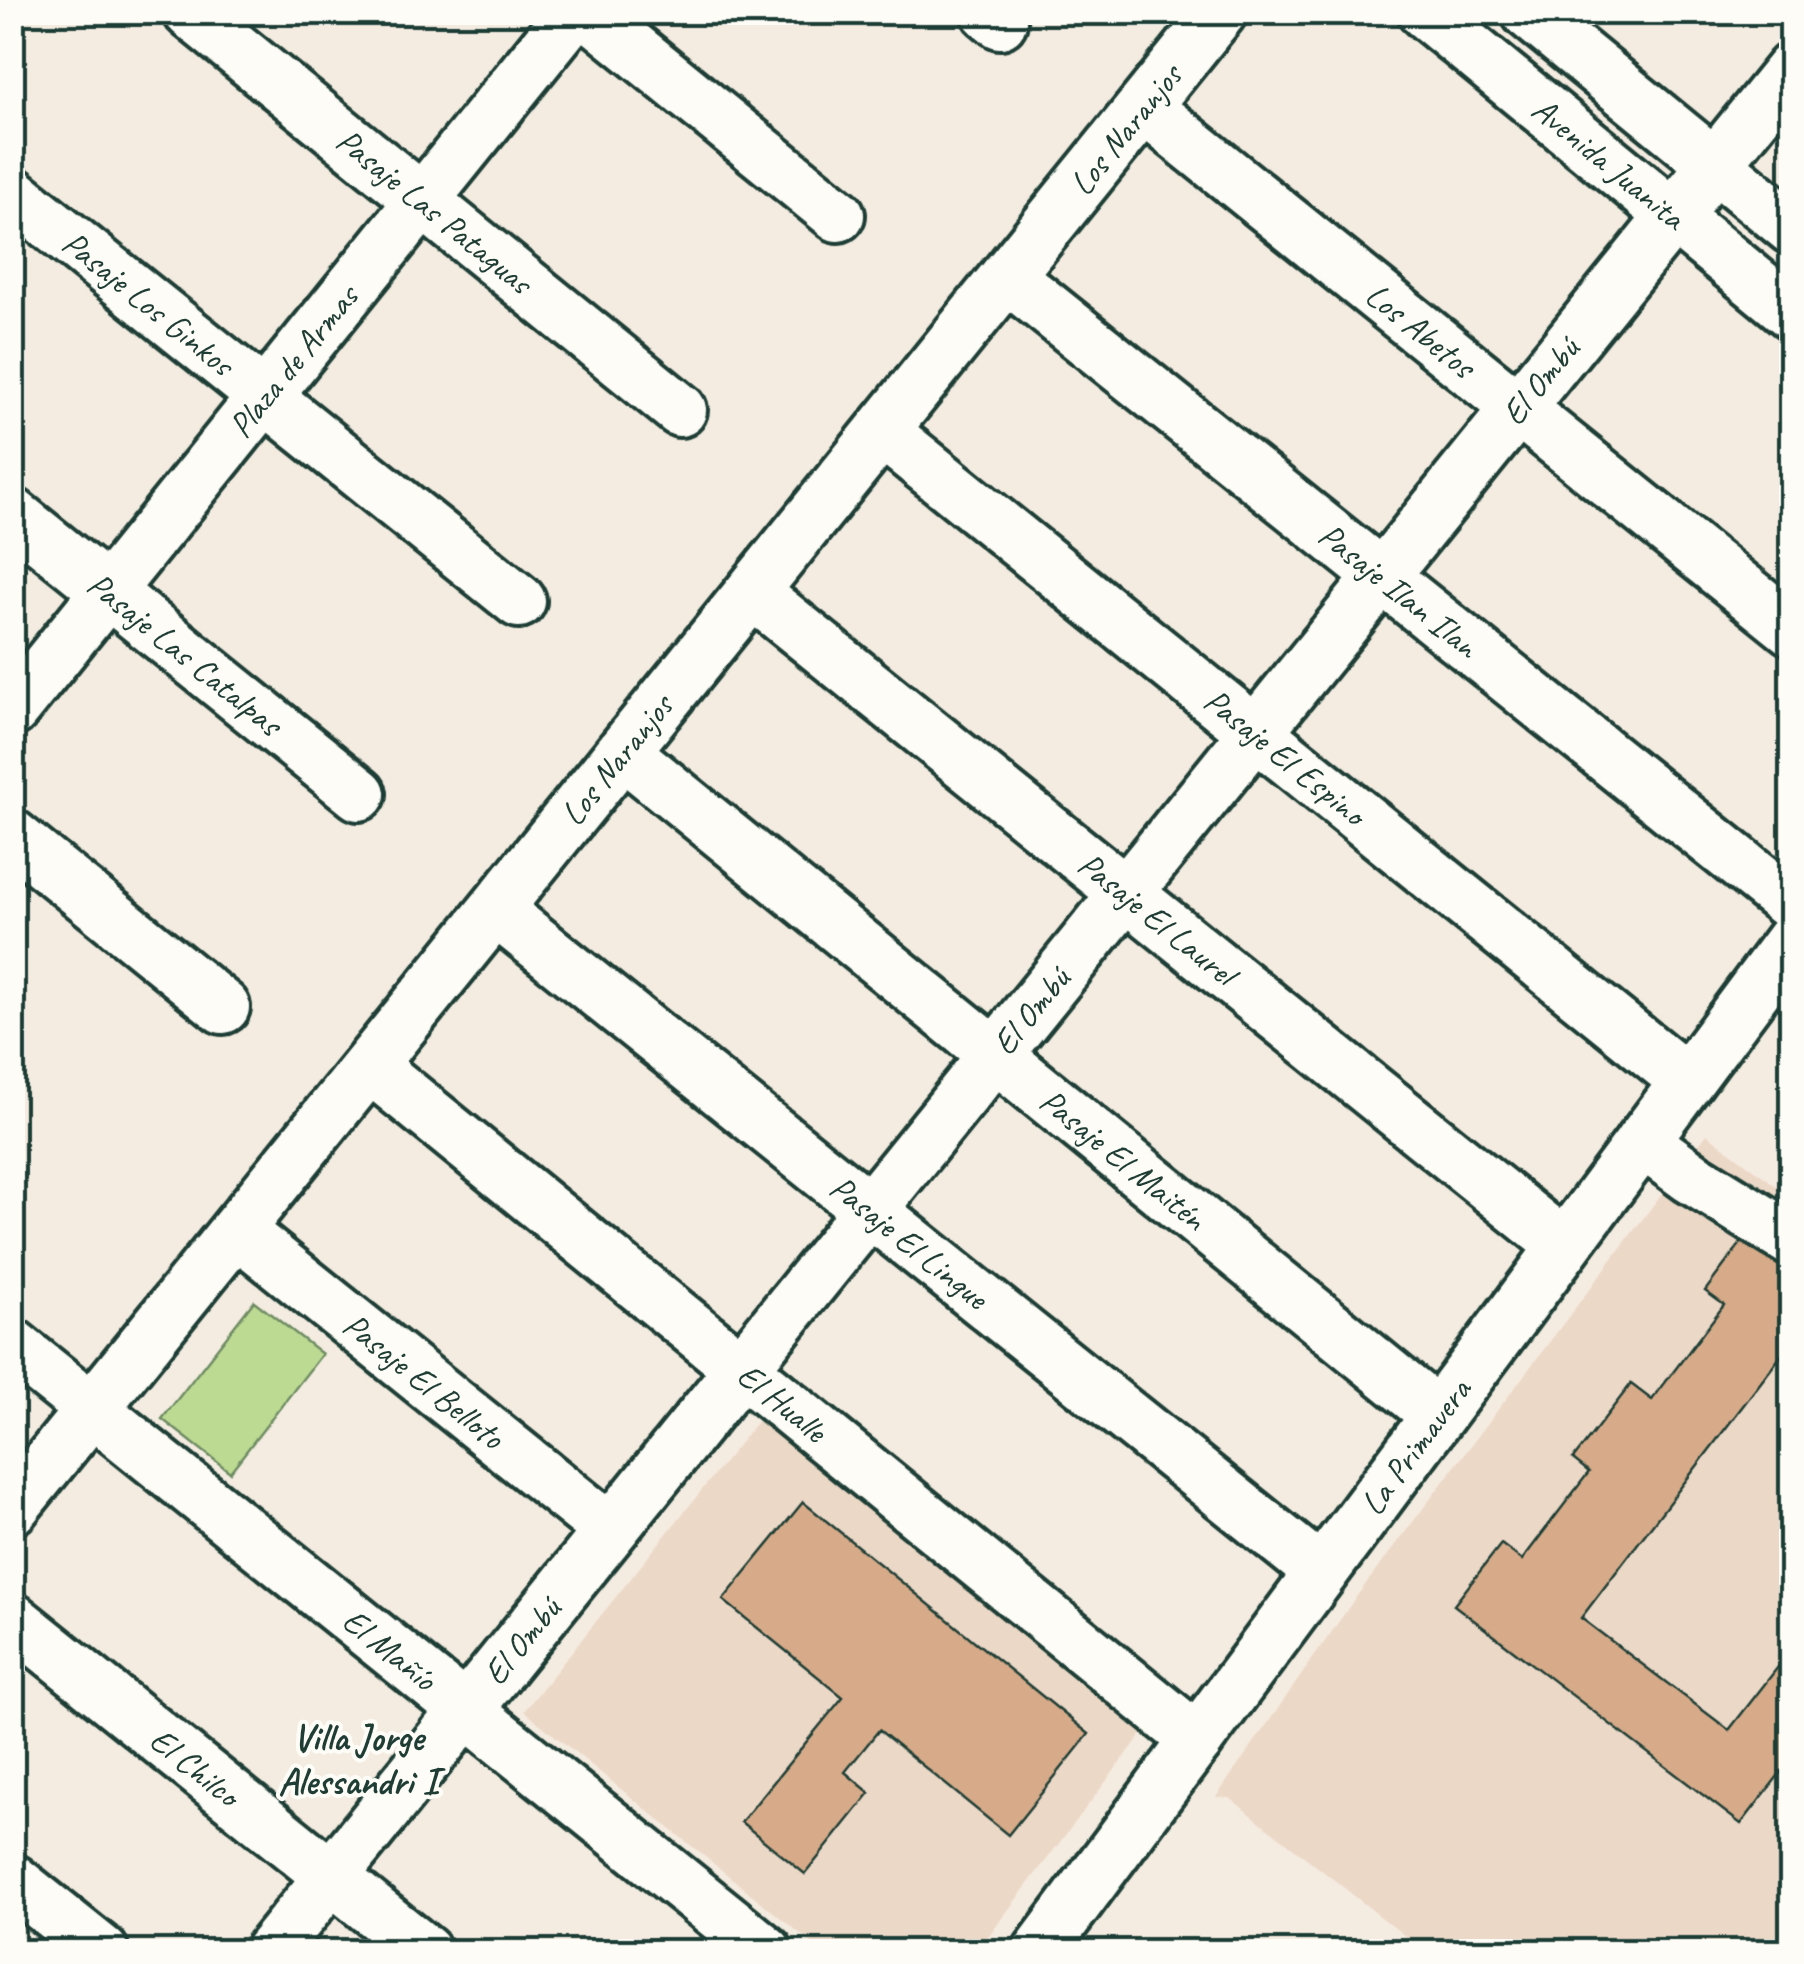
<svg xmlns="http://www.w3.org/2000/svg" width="1804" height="1964" viewBox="0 0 1804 1964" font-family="Caveat,sans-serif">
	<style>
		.built { fill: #ecd8c7 }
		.green { fill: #bdda92; stroke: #6e8c63; stroke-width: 2.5 }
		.building { fill: #d7ab89; stroke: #1f3d34; stroke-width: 2.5 }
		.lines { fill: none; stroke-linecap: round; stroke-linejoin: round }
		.minor-casing { stroke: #1f3d34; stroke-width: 60 }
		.minor { stroke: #fdfcf7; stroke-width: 52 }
		.labels { text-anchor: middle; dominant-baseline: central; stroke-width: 8; stroke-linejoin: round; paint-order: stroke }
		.street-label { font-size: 35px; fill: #1f3d34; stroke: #fdfcf7 }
		.neighbourhood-label { font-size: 38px; font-weight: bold; fill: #1f3d34; stroke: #fdfcf7 }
	</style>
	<rect width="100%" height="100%" fill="#f5ece1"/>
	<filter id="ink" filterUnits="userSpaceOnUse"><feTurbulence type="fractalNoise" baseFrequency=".01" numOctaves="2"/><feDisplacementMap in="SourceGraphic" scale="20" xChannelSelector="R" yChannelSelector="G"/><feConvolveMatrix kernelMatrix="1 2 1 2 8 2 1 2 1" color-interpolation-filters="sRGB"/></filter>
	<g filter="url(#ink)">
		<path class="built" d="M1707,1134L1791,1197V1951H1424L1230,1798L1216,1797L1356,1597Z
			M759,1419L1152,1721L977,1951L823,1952L524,1711Z"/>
		<path class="green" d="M254,1301L322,1354L230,1472L162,1419Z"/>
		<path class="building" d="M1747,1235L1792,1269V1351L1787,1348L1581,1618L1729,1730L1792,1649V1758L1741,1824L1454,1605L1501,1544L1522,1560L1589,1472L1573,1459L1631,1384L1652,1400L1724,1305L1705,1291Z
			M803,1502L1089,1734L1008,1835L879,1730L845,1772L870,1793L805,1874L741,1822L843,1697L723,1600Z"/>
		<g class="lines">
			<g class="minor-casing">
				<g id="minor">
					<path id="s1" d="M190,12L680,410"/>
					<path d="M588,12L838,215"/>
					<path d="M988,12L1000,22"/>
					<path id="s2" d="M1425,12L1792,313"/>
					<path d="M1528,12L1792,228"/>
					<path id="s3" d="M1144,107L1792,629"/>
					<path id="s4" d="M12,193L519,601"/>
					<path id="s5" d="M1007,276L1792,905"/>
					<path id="s6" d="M882,431L1687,1081"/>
					<path id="s7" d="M12,514L359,794"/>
					<path id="s8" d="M752,592L1564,1246"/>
					<path id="s9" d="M12,710L574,12"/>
					<path id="s10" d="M623,752L1438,1415"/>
					<path d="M12,836L223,1007"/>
					<path id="s11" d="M496,910L1321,1572"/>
					<path id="s12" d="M370,1066L1197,1740"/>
					<path d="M1642,1141L1691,1177L1792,1240"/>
					<path id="s13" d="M237,1230L610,1530"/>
					<path id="s14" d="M12,1345L766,1952"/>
					<path id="s15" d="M12,1508L1220,12"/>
					<path id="s16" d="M12,1619L425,1952"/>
					<path d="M12,1880L102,1952"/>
					<path id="s17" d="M270,1952L1792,69"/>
					<path id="s18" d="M1039,1952L1792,940"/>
				</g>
			</g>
			<use href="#minor" class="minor"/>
		</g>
	</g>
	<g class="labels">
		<g class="street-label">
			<text stroke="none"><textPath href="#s15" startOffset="1772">Los Naranjos</textPath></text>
			<text stroke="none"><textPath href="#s2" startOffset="238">Avenida Juanita</textPath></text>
			<text stroke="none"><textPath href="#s1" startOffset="315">Pasaje Las Pataguas</textPath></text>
			<text stroke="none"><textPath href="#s4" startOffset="175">Pasaje Los Ginkos</textPath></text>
			<text stroke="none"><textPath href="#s3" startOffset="355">Los Abetos</textPath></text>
			<text stroke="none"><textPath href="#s9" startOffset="448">Plaza de Armas</textPath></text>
			<text stroke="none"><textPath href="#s17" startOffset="2020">El Ombú</textPath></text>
			<text stroke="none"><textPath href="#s5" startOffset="502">Pasaje Ilan Ilan</textPath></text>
			<text stroke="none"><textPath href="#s7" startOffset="222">Pasaje Las Catalpas</textPath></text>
			<text stroke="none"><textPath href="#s6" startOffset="518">Pasaje El Espino</textPath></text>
			<text stroke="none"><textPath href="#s15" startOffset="962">Los Naranjos</textPath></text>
			<text stroke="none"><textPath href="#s8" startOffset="520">Pasaje El Laurel</textPath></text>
			<text stroke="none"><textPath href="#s17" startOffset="1210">El Ombú</textPath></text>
			<text stroke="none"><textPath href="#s10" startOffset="645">Pasaje El Maitén</textPath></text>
			<text stroke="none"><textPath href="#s11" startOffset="530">Pasaje El Lingue</textPath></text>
			<text stroke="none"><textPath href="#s13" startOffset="240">Pasaje El Belloto</textPath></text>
			<text stroke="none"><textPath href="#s12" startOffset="532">El Hualle</textPath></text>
			<text stroke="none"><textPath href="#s18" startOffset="630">La Primavera</textPath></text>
			<text stroke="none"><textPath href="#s17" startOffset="400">El Ombú</textPath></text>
			<text stroke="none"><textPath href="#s14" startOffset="485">El Mañío</textPath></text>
			<text stroke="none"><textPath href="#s16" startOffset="235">El Chilco</textPath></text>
		</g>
		<g class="neighbourhood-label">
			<text x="358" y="1737">Villa Jorge<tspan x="358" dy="44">Alessandri I</tspan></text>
		</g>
	</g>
	<rect width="1804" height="1964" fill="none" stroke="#fdfcf7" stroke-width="50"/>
	<rect x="25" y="25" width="1754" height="1914" fill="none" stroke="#1f3d34" stroke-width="4" filter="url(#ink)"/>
</svg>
